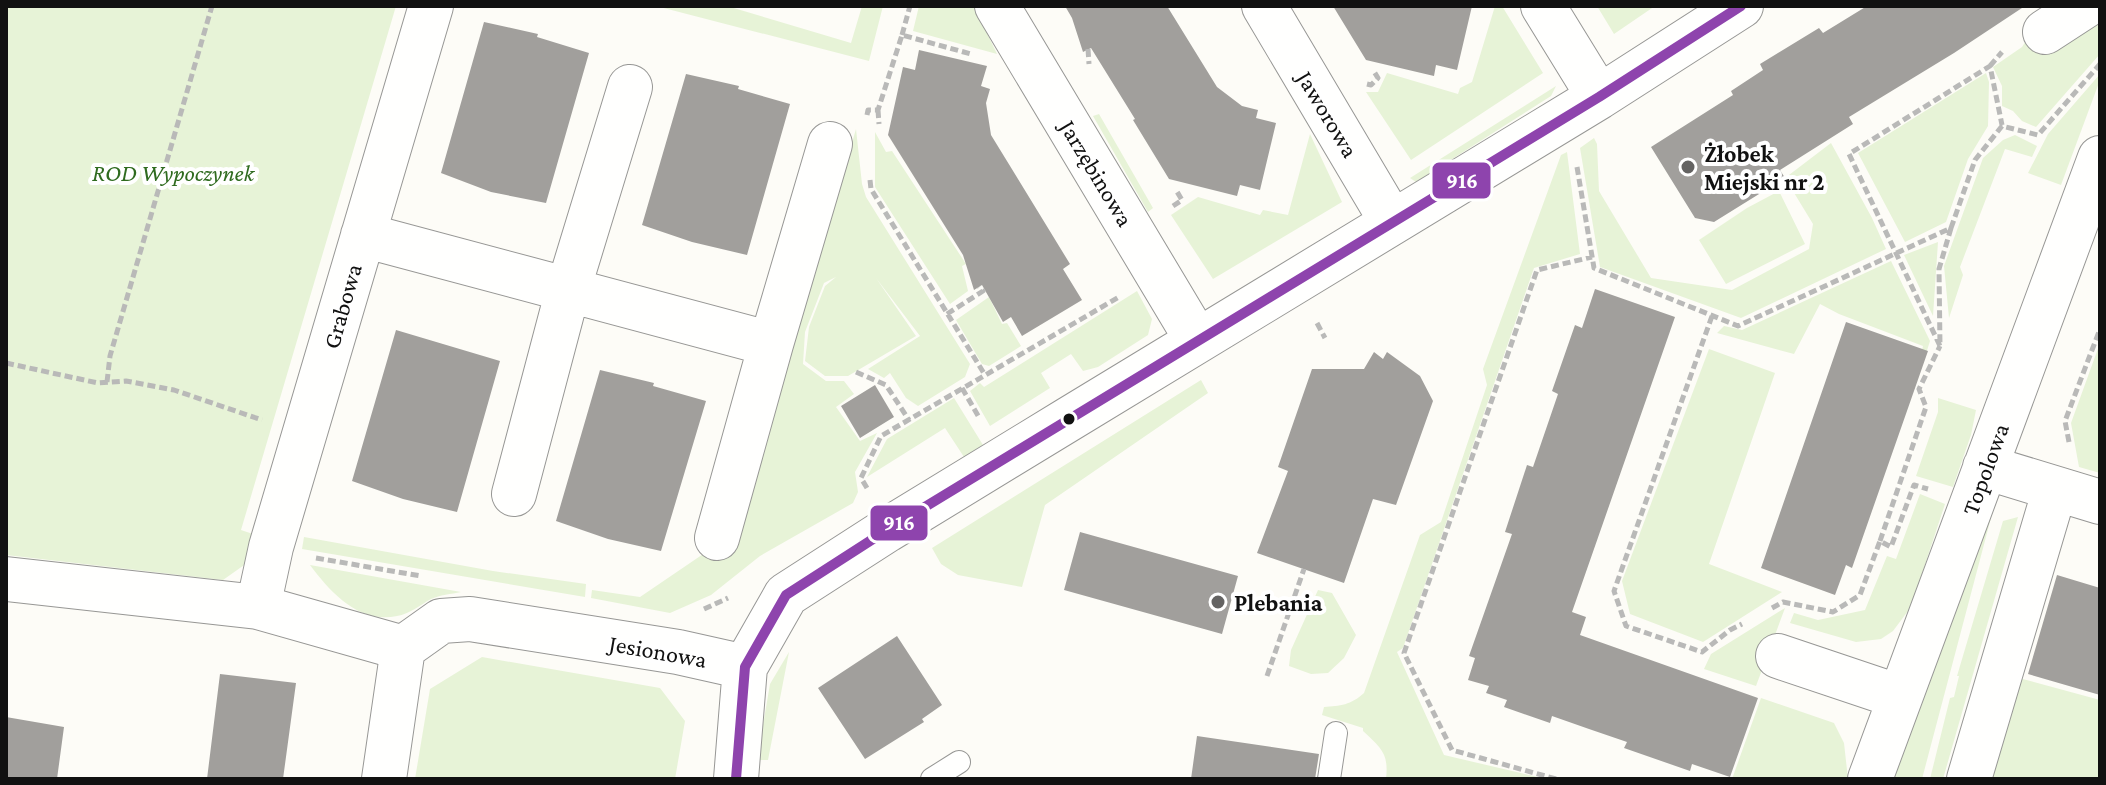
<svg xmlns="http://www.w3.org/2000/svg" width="2106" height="785" viewBox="0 0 2106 785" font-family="'Crimson Pro',serif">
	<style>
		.green { fill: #e7f3d7 }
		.building { fill: #a19f9c }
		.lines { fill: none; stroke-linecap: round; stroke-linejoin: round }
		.lane-casing { stroke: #979795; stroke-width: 24 }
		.street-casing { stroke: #979795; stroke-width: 46 }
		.path { stroke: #b9b9b8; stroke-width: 5; stroke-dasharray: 8 4; stroke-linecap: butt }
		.lane { stroke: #fffffe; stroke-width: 22 }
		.street { stroke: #fffffe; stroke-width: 44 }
		.bus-1-casing { stroke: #fff; stroke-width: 16 }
		.bus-1 { stroke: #8e44ad; stroke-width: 10 }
		.poi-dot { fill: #646362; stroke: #fff; stroke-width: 3 }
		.bus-dot { fill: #111; stroke: #fff; stroke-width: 3 }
		.labels { text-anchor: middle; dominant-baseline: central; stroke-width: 8; stroke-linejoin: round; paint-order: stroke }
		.street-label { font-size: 24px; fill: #111; stroke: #fff }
		.poi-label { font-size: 24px; font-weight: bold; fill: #111; stroke: #fff; text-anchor: start }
		.park-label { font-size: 24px; font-style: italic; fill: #2f6b1f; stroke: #fff }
		.line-badge { stroke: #fff; stroke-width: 3 }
		.badge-label { font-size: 22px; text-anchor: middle; font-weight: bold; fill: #fff }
	</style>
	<rect width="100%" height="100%" fill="#fdfcf7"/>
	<path class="green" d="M6,6H396L241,530L256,535L247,563L223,580L6,555Z
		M656,6H727L851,43L862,6H883L869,61Z
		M919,6H966L975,8L997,54L913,31Z
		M1495,6H1502L1543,73L1411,160L1366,92H1378L1387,73L1458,94L1460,88L1472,82Z
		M1597,6H1655L1614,34Z
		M2100,10V54L2036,127L2022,121L2013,111L2002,106V86L1993,67L2022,47L2037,24Z
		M1986,73L1989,82L1988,126L1968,159L1946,222L1905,242L1858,153Z
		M2100,74V80L2061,185L2028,173L2048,134Z
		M1556,86L1551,96L1416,182L1410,178Z
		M1099,114L1153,208L1148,212L1093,116Z
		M856,129L862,184L866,197L970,364L965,377L918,406L906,398L890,373L884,378L868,369L920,336L876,278L916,336L848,376H825L805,361L809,327L825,286L836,277L824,283L805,332L803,364L826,381H844L854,394L836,407L860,441L877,433L855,472L858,492L853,503L760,556L711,595L670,613L591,598L592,590L640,597L740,529Z
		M875,132L886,152L892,151L966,264L962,266L968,291L950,304L875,187Z
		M1310,134L1342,202L1213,279L1171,215L1198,197L1260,215L1263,210L1288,215Z
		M2015,135L2037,146L2032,157L2005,149L1960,267L1963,275L1949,318L1944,266L1983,158L2003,140Z
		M1594,138L1597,144L1599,191L1651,278L1732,290L1809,249L1813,224L1785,178L1831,143L1872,218L1886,249L1741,318L1600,267L1580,148Z
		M1567,152L1580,254L1534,268L1403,648L1397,652L1444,755L1546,779H1386C1389,753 1381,748 1363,731V728L1322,715L1324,707C1340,706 1351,705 1364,693L1420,535L1441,522L1487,385L1483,369L1561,155Z
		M1779,191L1805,244L1726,284L1699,240L1747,208Z
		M1938,242L1933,316L1904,255Z
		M1891,261L1930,341L1923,363L1919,362L1923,346L1839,314L1820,304L1794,354L1717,333L1724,326L1742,330Z
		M1137,291L1152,319L1148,335L1098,367L1083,371L1071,354L1041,373L1050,388L990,426L970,391L980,383L984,387Z
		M989,297L1002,324L1007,323L1021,346L989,366L982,364L956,320Z
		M2100,343V473L2079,467L2071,423Z
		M1709,349L1775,373L1709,564L1782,592L1703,642L1630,614L1622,581Z
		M1201,380L1208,393L1045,505L1022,587L958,575L941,564L932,548Z
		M954,398L983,445L964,457L945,428L867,477L887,439Z
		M1938,398L1976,410L1971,435L1953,487L1916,476L1938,412Z
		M1920,494L1945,504L1911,607L1893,631L1881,639L1856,642L1790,623L1794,613L1818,620L1865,610L1887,556L1896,559Z
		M1996,499L1922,779H1888Z
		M2018,517L1943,779H1930L1950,698L1954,697L1959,676H1957L2003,521Z
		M304,537L493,571L586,584L585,597L302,549Z
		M310,565L461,592C451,594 440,595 431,599C420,605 410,614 397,616C359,624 331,593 310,565Z
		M1318,590L1332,593L1356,635L1344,658L1328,673L1311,674L1289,666L1291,650Z
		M1785,608L1756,686L1704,669L1711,654Z
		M789,652L768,760H757L770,684Z
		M482,657L660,688L685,721L675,779H415L430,689Z
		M2019,678L2100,700V779H1990Z
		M1761,698L1834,723L1844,743L1848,779H1732Z"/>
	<path class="building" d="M1065,6H1167L1217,87L1242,106L1258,110L1256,118L1276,123L1260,190L1240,185L1237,196L1169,179L1133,120L1135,119L1091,48L1083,52L1072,18Z
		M1333,6H1472L1457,70L1436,65L1434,76L1366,60Z
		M1867,6H2025L1954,53L1849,117L1853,124L1780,170L1785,178L1714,222L1695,218L1651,147L1733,95L1731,91L1763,70L1760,64L1819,28L1823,33Z
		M484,22L538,34L537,37L589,53L546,203L491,192L441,173Z
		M919,50L987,66L981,86L990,89L986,103L991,135L1070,264L1063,269L1082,300L1022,336L1011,317L1003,322L982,285L974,290L963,255L888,135L903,67L915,70Z
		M686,74L739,86L738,89L790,104L747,255L692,242L642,225Z
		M1595,289L1675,317L1572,612L1586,617L1580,635L1758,698L1730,777L1692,764L1690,771L1624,748L1627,742L1589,729L1552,716L1550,723L1504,707L1507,700L1486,693L1489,686L1468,680L1475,658L1469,656L1512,534L1505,532L1527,465L1533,467L1558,394L1552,391L1575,325L1582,328Z
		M1846,322L1928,351L1852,568L1846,565L1835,595L1761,568Z
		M396,330L500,361L457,512L403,499L352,481Z
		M1374,352L1383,359L1387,352L1420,376L1433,401L1396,505L1373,499L1344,583L1257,553L1288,471L1278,467L1312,369H1364Z
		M600,370L654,383L653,386L706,401L661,551L608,539L556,521Z
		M875,385L894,417L860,438L841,406Z
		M1080,532L1238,576L1222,634L1064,590Z
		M2057,575L2100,588V695L2028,674Z
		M897,636L942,705L922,719L924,722L865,759L818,688Z
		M220,674L296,683L283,779H207Z
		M6,717L64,727L57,779H6Z
		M1197,736L1319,754L1315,779H1191Z"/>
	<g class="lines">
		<g class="lane-casing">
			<path id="lane" d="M932,779L959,762
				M1329,779L1336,733"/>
		</g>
		<g class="street-casing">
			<path id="street" d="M997,6L1197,340
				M1264,6L1392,222
				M1543,6L1599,97
				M2045,32L2085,6
				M363,235L771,344
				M1985,467L2100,502
				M514,494L568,290L630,87
				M717,538L771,344L830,144
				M6,579L258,607L403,648
				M258,607L271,547L431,6
				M403,648L441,621L470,619L678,652L745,667
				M1778,656L1900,697
				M384,779L403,648
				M736,779L745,667L786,595L887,530L1069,419L1599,97L1741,6
				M1870,779L2100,158
				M1969,779L2055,489"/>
		</g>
		<path class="path" d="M902,35L910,6
			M1088,49L1089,64
			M1990,66L2002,52
			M1367,84L1371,85L1378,78L1373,70
			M878,110L879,124
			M867,115L868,110H878L902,35L971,54
			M1577,167L1594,268L1738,326L1951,228L1975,160L2002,126L2038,135L2100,64
			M870,180L871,189L985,375
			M1173,206L1182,200L1176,190
			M1951,228L1939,269L1940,346L1849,154L1990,66L2002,125
			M947,314L983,291L979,287
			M1712,316L1614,591L1626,626L1702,652L1730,630L1742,624
			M1317,323L1325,338
			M6,363L98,383L126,381L174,390L262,420
			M856,372L886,385L909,420
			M107,382L110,356L212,6
			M962,388L980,419
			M2069,442L2065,421L2100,329
			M867,488L861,478L881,436L1119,297
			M1880,541L1926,407L1919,389L1940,346
			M316,558L421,576
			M1772,608L1783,602L1833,612L1860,595L1880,541L1891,547L1914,485L1928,489
			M704,609L728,598
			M1267,676L1304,569
			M1556,779L1452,750L1404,653L1537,270L1592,257"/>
		<use href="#lane" class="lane"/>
		<use href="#street" class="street"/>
		<g class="bus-1-casing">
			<path id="bus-1" d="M736,779L745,667L786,595L887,530L1599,97L1741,6"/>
		</g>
		<use href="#bus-1" class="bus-1"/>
	</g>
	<g class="poi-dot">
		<circle cx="1688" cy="167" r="8"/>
		<circle cx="1218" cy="602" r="8"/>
	</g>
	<circle class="bus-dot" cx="1069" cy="419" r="7"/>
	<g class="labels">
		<g class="street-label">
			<text transform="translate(1328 114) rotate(59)">Jaworowa</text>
			<text transform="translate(1097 173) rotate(59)">Jarzębinowa</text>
			<text transform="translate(342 306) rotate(-74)">Grabowa</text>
			<text transform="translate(1985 469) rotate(-70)">Topolowa</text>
			<text transform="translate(658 651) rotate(10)">Jesionowa</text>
		</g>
		<g class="poi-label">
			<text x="1704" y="153">Żłobek<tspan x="1704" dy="28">Miejski nr 2</tspan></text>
			<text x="1234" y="602">Plebania</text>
		</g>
		<g class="park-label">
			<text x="173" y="172">ROD Wypoczynek</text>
		</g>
	</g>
	<g class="line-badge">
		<rect x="1431" y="161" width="61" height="39" rx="8" fill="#8e44ad"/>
		<rect x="869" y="504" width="60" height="38" rx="8" fill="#8e44ad"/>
	</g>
	<g class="badge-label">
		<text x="1462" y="188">916</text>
		<text x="899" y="530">916</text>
	</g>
	<rect width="2106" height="785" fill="none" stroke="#111111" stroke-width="16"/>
</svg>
